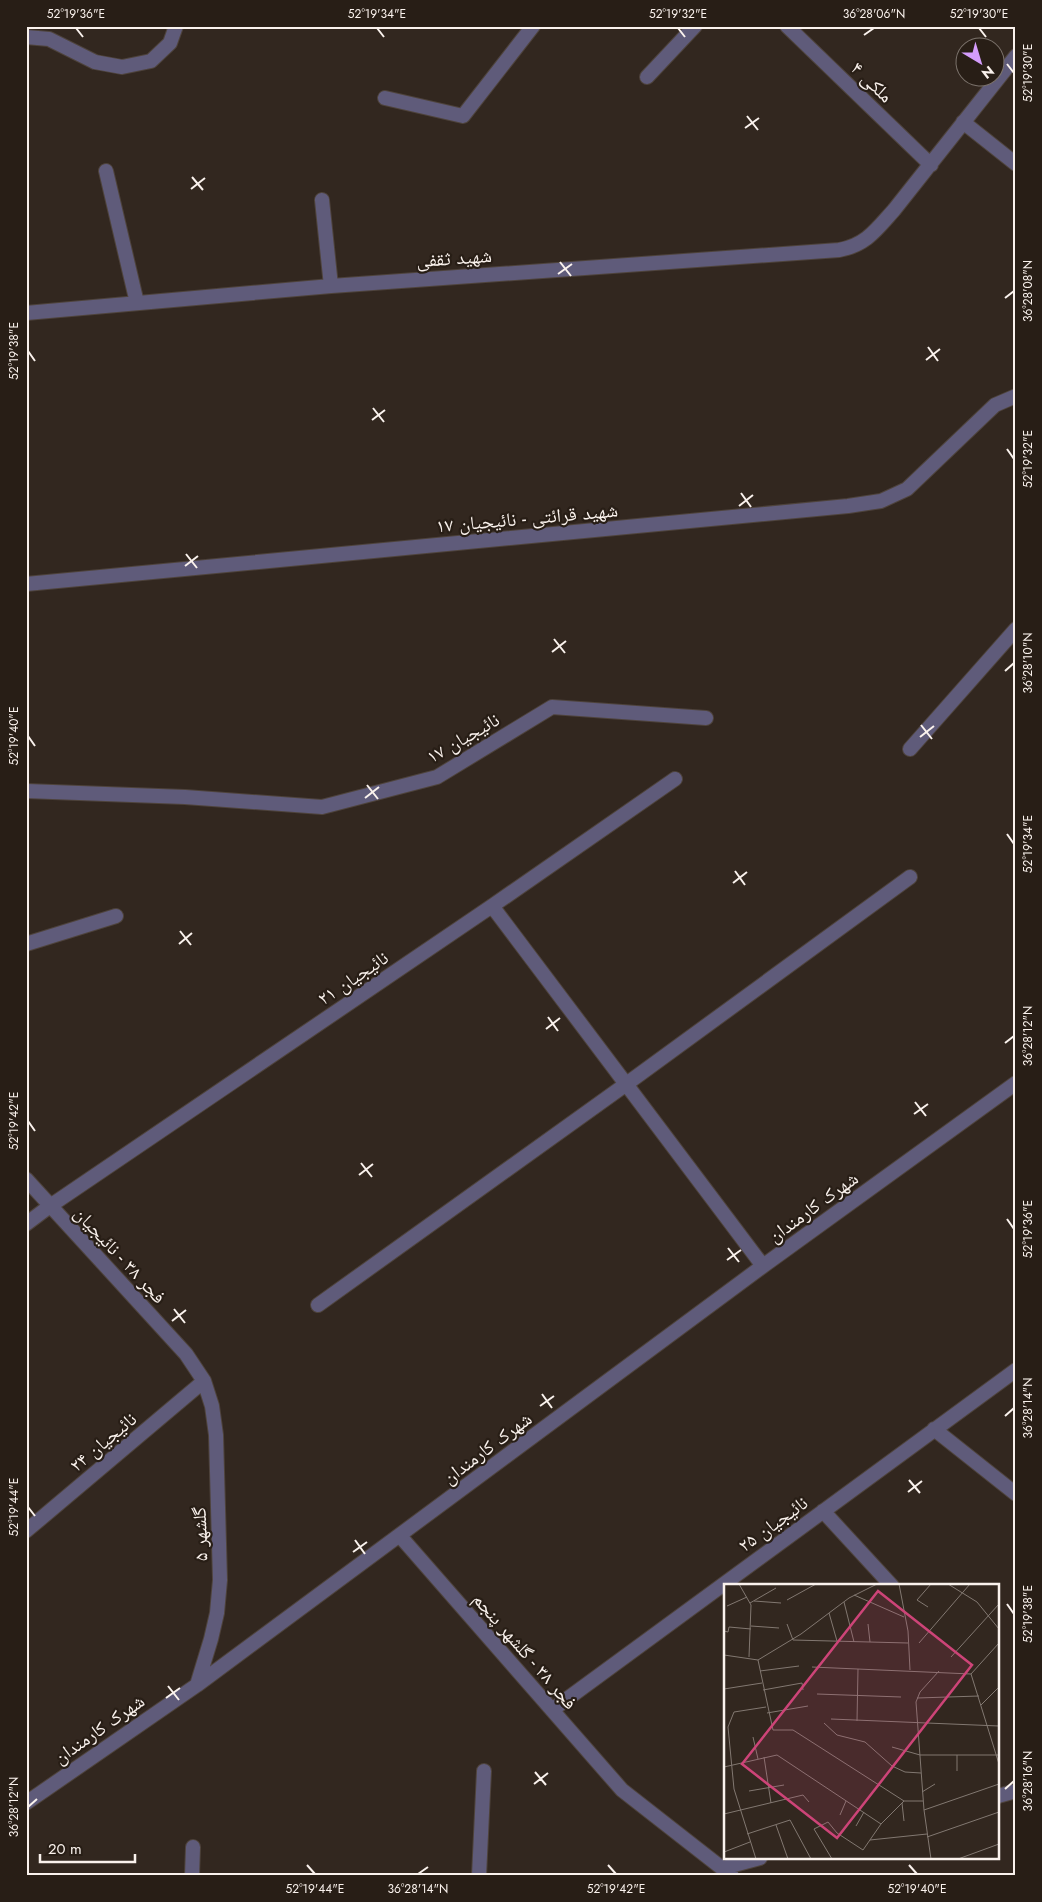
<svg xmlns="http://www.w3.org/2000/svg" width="1042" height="1902" viewBox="0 0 1042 1902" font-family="Jost,'Noto Naskh Arabic',sans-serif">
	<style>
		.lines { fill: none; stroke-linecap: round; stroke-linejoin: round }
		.minor-casing { stroke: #4e433c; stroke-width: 16 }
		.minor { stroke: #5f5b7a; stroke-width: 14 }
		.ticks { fill: none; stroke: #faf2ed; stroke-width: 2 }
		.labels { text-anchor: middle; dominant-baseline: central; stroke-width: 4.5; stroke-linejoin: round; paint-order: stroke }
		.street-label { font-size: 19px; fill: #faf2ed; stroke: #281e16 }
		.inset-road { fill: none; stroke: #827871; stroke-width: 1 }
		.view { fill: #cd4478; fill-opacity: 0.15; stroke: #cd4478; stroke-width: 2.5 }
		.inset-edge { fill: none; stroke: #faf2ed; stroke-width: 2.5 }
		.neatline { fill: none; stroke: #faf2ed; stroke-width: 2 }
		.ticks-label { font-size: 12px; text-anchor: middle; fill: #faf2ed }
	</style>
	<rect width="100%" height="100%" fill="#32271f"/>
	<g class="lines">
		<g class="minor-casing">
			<path id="minor" d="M787,26L931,165
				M26,37L49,39L95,62L122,67L151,61L170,43L176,26
				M647,77L695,26
				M385,98L463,116L533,26
				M963,122L1016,164
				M106,171L137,303
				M322,200L331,286
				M26,313L331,286L839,250C866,245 876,230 894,210L1016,56
				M26,584L848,506L881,501L907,489L995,405L1016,396
				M910,749L1016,629
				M26,791L185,797L322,807L437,777L552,707L706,718
				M492,906L763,1266
				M26,944L116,916
				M26,1179L186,1354L204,1381L212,1406L216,1435L220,1580L217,1613L211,1639L197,1685
				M26,1224L50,1206L492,906L675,779
				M318,1305L625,1085L910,877
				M934,1429L1016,1494
				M823,1511L892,1586
				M26,1531L204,1381
				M400,1536L622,1790L732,1876
				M552,1710L1016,1370
				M998,1796L1016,1791
				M26,1803L197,1685L763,1266L1016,1083
				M723,1868L760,1858
				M192,1876L193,1847
				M479,1876L484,1771"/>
		</g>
		<use href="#minor" class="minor"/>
	</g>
	<path class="ticks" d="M76,28L83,37M377,28L384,37M678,28L685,37M979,28L986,37M864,35L874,28M1007,64L1014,73M747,116L758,130M745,128L759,118M192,177L203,190M191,189L205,178M560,262L571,276M558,274L572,264M1005,298L1014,291M928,347L938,361M28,351L35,361M926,360L940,349M373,408L384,422M372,420L385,410M1007,449L1014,459M741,493L751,507M739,506L753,495M186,554L197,568M185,566L198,556M554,639L565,653M552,652L566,641M1005,671L1014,663M921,725L932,739M28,736L35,746M920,737L934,726M367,785L378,799M365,798L379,787M1007,834L1014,844M735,871L745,885M733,883L747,872M180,931L191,945M179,944L192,933M548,1017L558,1031M546,1029L560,1018M1005,1043L1014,1036M915,1102L926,1116M914,1114L928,1104M28,1121L35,1131M361,1163L372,1177M359,1175L373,1164M1007,1219L1014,1229M728,1248L739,1262M727,1260L741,1250M174,1309L185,1323M172,1321L186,1310M542,1394L552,1408M540,1406L554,1396M1005,1416L1014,1408M909,1480L920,1493M908,1492L922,1481M28,1507L35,1516M355,1540L365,1554M353,1552L367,1542M1007,1604L1014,1614M168,1686L179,1700M166,1698L180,1688M535,1772L546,1785M534,1784L548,1773M1005,1789L1014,1781M28,1807L37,1799M307,1865L315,1874M608,1865L616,1874M909,1865L917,1874M418,1874L428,1867"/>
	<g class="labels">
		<g class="street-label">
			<text transform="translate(872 82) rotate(44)">ملکی ۴</text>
			<text transform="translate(454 258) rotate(-4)">شهید ثقفی</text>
			<text transform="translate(527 518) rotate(-5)">شهید قرائتی - نائیجیان ۱۷</text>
			<text transform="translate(463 738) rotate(-30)">نائیجیان ۱۷</text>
			<text transform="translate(353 978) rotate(-34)">نائیجیان ۲۱</text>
			<text transform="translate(813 1207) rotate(-36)">شهرک کارمندان</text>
			<text transform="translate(120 1255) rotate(47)">فجر ۳۸ - نائیجیان</text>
			<text transform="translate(103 1442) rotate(-40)">نائیجیان ۲۴</text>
			<text transform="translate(487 1448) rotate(-37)">شهرک کارمندان</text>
			<text transform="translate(773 1524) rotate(-36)">نائیجیان ۲۵</text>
			<text transform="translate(200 1534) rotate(-92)">گلشهر ۵</text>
			<text transform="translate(525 1651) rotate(49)">فجر ۳۸ - گلشهر پنجم</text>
			<text transform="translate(99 1729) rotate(-35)">شهرک کارمندان</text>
		</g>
	</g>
	<g transform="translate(724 1584)">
		<rect width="275" height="275" fill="#32271f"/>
		<path class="inset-road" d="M15,0L27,21L25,73M175,0L184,47L186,86M224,0L253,18L275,45M130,11L180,33M63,16L92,0M30,17L57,19M120,18L130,58M26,19L52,4M3,22L23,13M204,23L193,16L207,0M105,29L113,57M63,40L69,56L184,59M144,40L146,58M27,42L55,44M0,47L4,48L5,43L27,45M195,59L246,0M0,71L34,76L49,146H69L180,217H199M227,73L275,20M34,76L77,50L125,14L153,0M88,83L247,90M36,87L75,82M247,90L275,180M247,90L275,59M0,105L38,99M39,106L78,99L79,106M93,110L177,113M193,114L255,112M257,121L275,103M43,129L84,122M107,135L275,142M133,137L134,85M100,139L113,151L141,158L168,182L181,188L197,189M29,153L34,175M168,163L196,171H275M233,171V187M40,173L47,219M0,183L53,171L157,240M25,207L60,201M198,208L211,200M178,219L180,237M200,226L275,200M0,230L79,211L85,218M116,231L122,217M52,241L64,275M132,242L140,228M23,250L66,236L87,275M203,253L275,228M146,256L203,250M0,268L26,258M32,275L10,205L4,143L10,128L42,123M108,275L90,245L104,238L113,249L139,266L157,240L180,217M207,275L200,226L192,118L196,108L215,87M234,275L275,260"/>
		<path class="view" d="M154,7L248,81L113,254L18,180Z"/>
		<rect width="275" height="275" class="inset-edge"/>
	</g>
	<rect width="1042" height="1902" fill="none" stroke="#281e16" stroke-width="55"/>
	<g transform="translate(980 62) rotate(142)"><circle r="24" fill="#281e16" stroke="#7c736c"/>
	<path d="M0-4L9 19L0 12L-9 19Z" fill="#d49cfb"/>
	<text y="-8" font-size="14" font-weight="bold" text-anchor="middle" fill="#faf2ed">N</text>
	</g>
	<path d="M40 1854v8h95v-8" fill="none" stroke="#faf2ed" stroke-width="2.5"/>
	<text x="48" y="1854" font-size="15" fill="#faf2ed" stroke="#281e16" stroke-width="4" paint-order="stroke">20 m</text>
	<rect x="28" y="28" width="986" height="1846" class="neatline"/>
	<g class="ticks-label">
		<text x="76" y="18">52°19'36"E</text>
		<text x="377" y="18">52°19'34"E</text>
		<text x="678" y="18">52°19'32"E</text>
		<text x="874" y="18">36°28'06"N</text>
		<text x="979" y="18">52°19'30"E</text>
		<text transform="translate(1028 73) rotate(-90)" y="4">52°19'30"E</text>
		<text transform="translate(1028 291) rotate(-90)" y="4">36°28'08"N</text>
		<text transform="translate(14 351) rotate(-90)" y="4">52°19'38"E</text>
		<text transform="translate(1028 459) rotate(-90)" y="4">52°19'32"E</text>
		<text transform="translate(1028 663) rotate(-90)" y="4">36°28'10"N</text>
		<text transform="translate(14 736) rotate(-90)" y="4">52°19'40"E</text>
		<text transform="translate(1028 844) rotate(-90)" y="4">52°19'34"E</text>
		<text transform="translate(1028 1036) rotate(-90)" y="4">36°28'12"N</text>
		<text transform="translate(14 1121) rotate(-90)" y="4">52°19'42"E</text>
		<text transform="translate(1028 1229) rotate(-90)" y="4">52°19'36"E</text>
		<text transform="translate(1028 1408) rotate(-90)" y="4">36°28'14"N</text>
		<text transform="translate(14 1507) rotate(-90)" y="4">52°19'44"E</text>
		<text transform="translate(1028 1614) rotate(-90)" y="4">52°19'38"E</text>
		<text transform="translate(1028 1781) rotate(-90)" y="4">36°28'16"N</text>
		<text transform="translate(14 1807) rotate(-90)" y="4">36°28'12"N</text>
		<text x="315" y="1893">52°19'44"E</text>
		<text x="418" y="1893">36°28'14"N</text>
		<text x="616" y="1893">52°19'42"E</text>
		<text x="917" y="1893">52°19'40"E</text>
	</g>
</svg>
